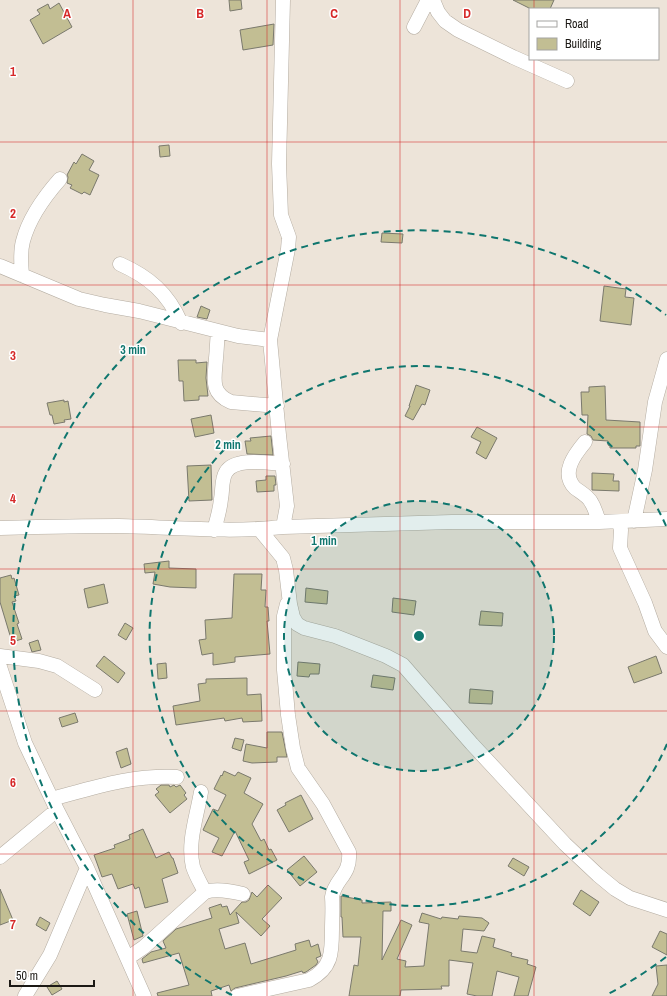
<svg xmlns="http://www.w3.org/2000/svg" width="667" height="996" viewBox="0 0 667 996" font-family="'Archivo Narrow',sans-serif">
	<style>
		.building { fill: #c2be93; stroke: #7a796d }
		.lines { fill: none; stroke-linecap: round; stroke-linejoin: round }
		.minor-casing { stroke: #b4aca1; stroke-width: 15 }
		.minor { stroke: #fff; stroke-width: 14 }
		.grid { fill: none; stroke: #d62828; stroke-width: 1; stroke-opacity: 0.55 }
		.ring { fill: none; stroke: #0f766e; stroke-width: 2; stroke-dasharray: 7 5 }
		.grid-label { font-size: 13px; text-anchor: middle; font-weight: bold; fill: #d62828; stroke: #fff; stroke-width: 3; stroke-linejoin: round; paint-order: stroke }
		.centre { fill: #0f766e; stroke: #fff; stroke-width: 2 }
		.ring-label { font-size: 12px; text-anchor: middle; font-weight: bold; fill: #0f766e; stroke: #fff; stroke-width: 3; stroke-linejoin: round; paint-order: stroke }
	</style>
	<rect width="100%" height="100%" fill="#ede4d9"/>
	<path class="building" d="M229,0H241L242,9L230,11Z
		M513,0H554L550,9H531Z
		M59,3L72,27L43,44L30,20L40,14L37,10L48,4L50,9Z
		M274,24L273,45L243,50L240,30Z
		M169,145L170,156L160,157L159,146Z
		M82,154L94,161L89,170L99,175L90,195L84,192L82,194L70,188L72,185L67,183L68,177L67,175L74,162L76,164Z
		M382,233L403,234L402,243L381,242Z
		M604,286L626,289L625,297L634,298L631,325L600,321Z
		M201,306L210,310L207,319L197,317Z
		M178,360H196V363L207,362L206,378L208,396H199V400L184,401L183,381H179Z
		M416,385L430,390L425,405L422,404L413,420L405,416L410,406H409Z
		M605,386L606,420L640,422V446H636V448H610V446L608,445V441L593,440L591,436L587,434L588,415H582L581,392H589V387Z
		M64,400V402L68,401L71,419L64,420L65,422L54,424L52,415H50L47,403Z
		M211,415L214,433L195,437L191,419Z
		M477,427L497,438L486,459L476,453L481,442L471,437Z
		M271,436L273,455L247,454L245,441H251L250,438Z
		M211,465L212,500L189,501L187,466Z
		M592,473L614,474L613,481H619V491L592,490Z
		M266,476H275L276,485H274V491L257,492L256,481L266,480Z
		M169,561V568L196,569V588L170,587L153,584L155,572L145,573L144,564Z
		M234,574H262L261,590H266L265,607H268L269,621H267L270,654L235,657V662L213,665V653L202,655L199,640L206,639L205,620L232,618Z
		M11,575L12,579L14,578L19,595L14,596L16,601L12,602L19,623L17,624L22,639L12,642L0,602V578Z
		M104,584L108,603L88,608L84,589Z
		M306,588L328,591L327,604L305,602Z
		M393,598L416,601L414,615L392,612Z
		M481,611L503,613L502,626L479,625Z
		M125,623L133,628L126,640L118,635Z
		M38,640L41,650L32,652L29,643Z
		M104,656L125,673L118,683L96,666Z
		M656,656L662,673L634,683L628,667Z
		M298,662L320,664L319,674H310L309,677L297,676Z
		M166,663L167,678L158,679L157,664Z
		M373,675L395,678L393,690L371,687Z
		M247,678V695L261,694L262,721L243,722L242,718L225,721L224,718L176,725L173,706L200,701L198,684L206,683V679Z
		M470,689L493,691L492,704L469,703Z
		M75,713L78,722L62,727L59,718Z
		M267,732H282L287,757H277V762L252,763L243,761L246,744L267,748Z
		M235,738L244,740L241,751L232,748Z
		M127,748L131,764L121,768L116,752Z
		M224,771L235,776L238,772L251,778L244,793L263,804L252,824L261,841L264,839L269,850L271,849L277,860L249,874L244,862L249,860L235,831L222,856L212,852L219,838L203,830L213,809L218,811L226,795L214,789L221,775L222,776Z
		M161,785H169L170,787L174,785L176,787L180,785L186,793L184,795L187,799L170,813L155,795L159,792L156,789Z
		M301,795L313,819L289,832L277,810L286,805L285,803Z
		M143,829L156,858L169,852L172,858H173L178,873L162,879L168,902L145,908L139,887L135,889L133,884L118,889L112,874L102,877L94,855L115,848L114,845L130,839L129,835Z
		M304,856L317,872L300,886L287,870Z
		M513,858L529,867L524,876L508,866Z
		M268,885L282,898L262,919L270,926L261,936L236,912L239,923L219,929L225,949L245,943L251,964L296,950L295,944L309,940L311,947L318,944L321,956L316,958L318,962L316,965L306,972L303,973L302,971L286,976L235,988L231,991L229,985L211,991L212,996H158L157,993L189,985L179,953L143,963L142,959L151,952L166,948L163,941L176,929L212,918L209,908L221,904L222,907L227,906L230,915L242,902H246L249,900L252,892L257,897Z
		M0,889L13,920L0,925Z
		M581,890L599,902L590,916L573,904Z
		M341,896L362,900V903L391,902V911H383L382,960L401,920L412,925L397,959L406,961L405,967L424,966L429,924L419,922L422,913L441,919L442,917L458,919L459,916L482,918L489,923L484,931L463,929L461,951L477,953L482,936L495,939L493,947L512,953L511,956L528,960L527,964L536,967L528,996H514L519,977L497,971L492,996H477L467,994L473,963L449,960V986H441L442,989L401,990L400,996H349L354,965L358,966L361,937H343L342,917H341Z
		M137,911L143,936L134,940L127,914Z
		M40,917L50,923L46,931L36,925Z
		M660,931L667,934V955L652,947Z
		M667,965V996H652L658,984L656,966Z
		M57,981L62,989L52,995L47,987Z"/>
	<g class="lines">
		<g class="minor-casing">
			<path id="minor" d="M433,0L438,12L445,21L458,30L513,57L567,81
				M414,27L428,0
				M120,264C149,277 168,293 181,323
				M0,266L79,299L105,305L139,311L238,336L270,340
				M22,275C21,264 20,252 23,241C29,218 45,196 60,179
				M218,332C217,340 217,349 216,358C215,377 209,393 231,402L277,406
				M585,442C575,454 560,473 575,488C580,492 588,496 591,502C595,508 597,516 599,522
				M634,521L645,470L655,402L667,359
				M619,522L621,530L620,548L645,603L655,631L667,647
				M283,527L287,506L279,435L270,340L288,249L289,237L281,215L279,164L283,0
				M0,528C39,527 79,526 119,526C173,527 228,533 283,527L452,522H599L667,519
				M214,530C217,520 220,509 221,499C223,490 221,480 226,472C235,457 268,463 283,464
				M260,530L283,558L286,570L290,604L293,617L297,624L304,628L335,636L386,656L403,665L472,744L565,844L598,875L615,889L630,898L667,910
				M0,656L39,661L57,666L95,690
				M0,667L25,743L57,810L87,868L144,996
				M201,792C197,816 187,843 193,867C196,876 201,884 205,892
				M52,799C96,787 130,775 177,777
				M0,857L57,810
				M128,958L144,947L205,892C216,888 231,891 243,894
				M25,996L50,955L87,868
				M237,996L309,980C332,968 332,953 332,929C332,919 333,908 332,897C335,878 351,876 349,852L323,804L298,768L293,748L288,715L284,670V616L287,604"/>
		</g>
		<use href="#minor" class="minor"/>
	</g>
	<path class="grid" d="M133,0V996M267,0V996M400,0V996M534,0V9M534,59V996M0,142H667M0,285H667M0,427H667M0,569H667M0,711H667M0,854H667"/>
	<circle cx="419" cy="636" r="135" fill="#0f766e" fill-opacity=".12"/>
	<g class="ring">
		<circle cx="419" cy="636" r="135"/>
		<path d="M667 744A270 270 0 1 1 667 528"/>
		<path d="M666 957A405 405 0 0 1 606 995M232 995A405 405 0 1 1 666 315"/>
	</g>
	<g class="grid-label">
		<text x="67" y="18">A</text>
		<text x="200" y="18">B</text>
		<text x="334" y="18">C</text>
		<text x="467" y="18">D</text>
		<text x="13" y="76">1</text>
		<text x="13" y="218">2</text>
		<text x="13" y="360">3</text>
		<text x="13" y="503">4</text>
		<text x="13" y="645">5</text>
		<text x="13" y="787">6</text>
		<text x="13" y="929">7</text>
	</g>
	<circle cx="419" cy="636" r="6" class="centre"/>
	<g class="ring-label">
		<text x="133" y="354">3 min</text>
		<text x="228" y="449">2 min</text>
		<text x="324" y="545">1 min</text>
	</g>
	<rect x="529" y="8" width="130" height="52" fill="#ffffff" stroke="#a4a3a1"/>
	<rect x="537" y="21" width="20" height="6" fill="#ffffff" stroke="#a4a3a1"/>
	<text x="565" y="28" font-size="12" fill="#1c1915">Road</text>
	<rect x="537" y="38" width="20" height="12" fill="#c2be93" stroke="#a4a3a1"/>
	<text x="565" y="48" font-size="12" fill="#1c1915">Building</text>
	<path d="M10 980v6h84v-6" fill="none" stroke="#1c1915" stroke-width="2"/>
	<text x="16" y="980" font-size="12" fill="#1c1915" stroke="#ffffff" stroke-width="3" paint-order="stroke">50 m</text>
</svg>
